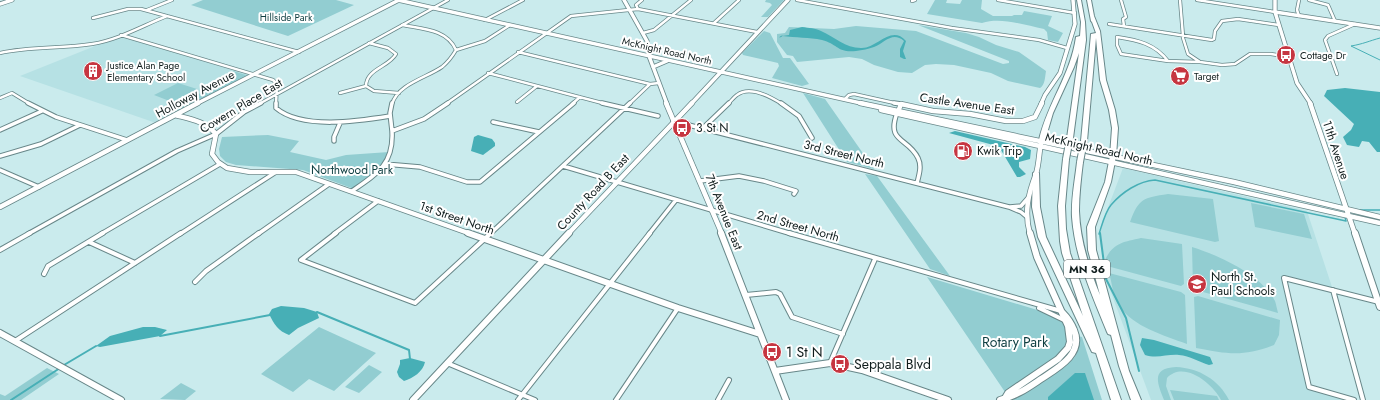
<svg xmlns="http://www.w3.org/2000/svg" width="1380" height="400" viewBox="0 0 1380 400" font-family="Jost,sans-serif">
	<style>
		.built { fill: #b6e1e4 }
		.green { fill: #92cdd1 }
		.water { fill: #47afb6 }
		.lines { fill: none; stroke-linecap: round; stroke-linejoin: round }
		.stream-far2 { stroke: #47afb6; stroke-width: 1 }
		.stream-far1 { stroke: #47afb6; stroke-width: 1.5 }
		.stream { stroke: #47afb6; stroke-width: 2 }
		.street-far2-casing { stroke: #688789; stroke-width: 4 }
		.street-far1-casing { stroke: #688789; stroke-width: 5.5 }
		.street-casing { stroke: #688789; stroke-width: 6 }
		.secondary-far2-casing { stroke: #688789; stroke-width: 5 }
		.secondary-far1-casing { stroke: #688789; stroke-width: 6 }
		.secondary-casing { stroke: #688789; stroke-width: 8 }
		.highway-casing { stroke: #688789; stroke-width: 2 }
		.street-far2 { stroke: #fff; stroke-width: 2.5 }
		.street-far1 { stroke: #fff; stroke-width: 3.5 }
		.street { stroke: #fff; stroke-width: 4 }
		.secondary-far2 { stroke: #fff; stroke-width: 3.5 }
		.secondary-far1 { stroke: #fff; stroke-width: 4.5 }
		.secondary { stroke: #fff; stroke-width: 6 }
		.highway { fill: #fff; fill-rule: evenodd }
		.highway-bridge-casing { stroke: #688789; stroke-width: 8; stroke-linecap: butt }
		.highway-bridge { stroke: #fff; stroke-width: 6 }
		.labels { text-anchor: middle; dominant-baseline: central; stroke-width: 4; stroke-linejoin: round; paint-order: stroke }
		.far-park-label { font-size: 10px; fill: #0e3e41; stroke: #fff }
		.far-street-label { font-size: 10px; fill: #101d1d; stroke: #fff }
		.far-poi-label { font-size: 10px; fill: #101d1d; stroke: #fff; text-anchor: start }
		.shield { fill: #fff; stroke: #586161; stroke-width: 1 }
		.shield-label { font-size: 11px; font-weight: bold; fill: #101d1d }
		.street-label { font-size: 12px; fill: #101d1d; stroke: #fff }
		.poi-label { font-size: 12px; fill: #101d1d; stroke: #fff; text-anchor: start }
		.park-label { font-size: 12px; fill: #0e3e41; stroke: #fff }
		.near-park-label { font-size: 14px; fill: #0e3e41; stroke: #fff }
		.near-poi-label { font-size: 14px; fill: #101d1d; stroke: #fff; text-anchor: start }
	</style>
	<rect width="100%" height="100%" fill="#caebed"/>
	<path class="built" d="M120,36L249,75V76L156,123L20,76Z
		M1123,168L1307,211L1333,290L1284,278L1309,387L1354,400H1151L1106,279L1099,236L1101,226Z"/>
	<path class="green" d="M203,0H336L354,5L288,36L191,5Z
		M766,0H784L768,17H761L772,5L770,3L765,2Z
		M935,0H947L946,3L960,4L962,0H982L981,9L993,16H1012L1014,15H1022L1024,11L1052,16L1048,26L1063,33L1058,42L1048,40L1047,32L1044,29C1024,25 1001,17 982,23L927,14Z
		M918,25L966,33L979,37L996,45L1019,52L1046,71C1045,77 1045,85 1040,88L1008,81L991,73L954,65L936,64L925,65L912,73L898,72L874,65L862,59L849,57L797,62L793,56L787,55L777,42V34L785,33L789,27L834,29L856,26L916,31L1003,64L1009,63V61Z
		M764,31L770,33L783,58H790L809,84L802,86L772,78L779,66L778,63L743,55L742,53Z
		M233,71L249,76L177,112L171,111L173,108L197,96L212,82Z
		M178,83L197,89L172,102L154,95Z
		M803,93L825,99L874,169L847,162Z
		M268,135L299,141L290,152L326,160L346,155L389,152C383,169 368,178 354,189L303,170L236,165L226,162L220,156L219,149L222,137Z
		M865,174L877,176L950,276L930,269Z
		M1168,194L1213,199L1219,241L1215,242L1130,222C1139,198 1143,198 1168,194Z
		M1251,203L1304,214L1312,239L1255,227Z
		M1141,238L1182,244L1184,284L1181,286L1107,266L1105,260C1113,243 1123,242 1141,238Z
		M1192,247C1218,255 1262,275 1275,301C1276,304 1277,309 1278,313L1196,290L1193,287Z
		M1109,273L1181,292L1185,295L1187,344C1163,335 1134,327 1119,306C1113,298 1112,282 1109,273Z
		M927,277L1044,312C1050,314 1057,316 1061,320C1070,328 1068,344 1062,353L1005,392Z
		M1198,296L1280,320L1279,335L1274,345C1243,357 1228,354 1196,348L1194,297Z
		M319,327L376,353L334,391L309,379L293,392L261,374Z
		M1078,336L1082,337L1102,400H1012C1027,391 1069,368 1076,355C1078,349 1078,343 1078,336Z
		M369,365L382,372L359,393L345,387Z
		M1176,367C1199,368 1219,380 1229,400H1221C1213,384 1184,360 1167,378L1166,386L1171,400H1164C1157,383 1151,368 1176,367Z
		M47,368L59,374L21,400H0V394L5,396Z
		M181,383L196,391L185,400L160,399Z
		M1170,390L1217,396L1219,400H1174Z"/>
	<path class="water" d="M802,27C809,28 815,28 821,31C835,37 845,48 861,48C877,49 891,24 906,41L903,51L906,59H904L900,57V49L904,41C892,31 885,43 874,47C869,49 862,50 856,51C837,53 838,44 822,40C809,37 796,38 782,36L789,35L790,30Z
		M1345,88L1380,92V152H1377L1369,142L1362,141L1359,147L1347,145L1343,137L1351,130L1354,124L1324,96L1327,90Z
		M955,131L1025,147L1031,150L1030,159L1019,162V167L1026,174L1020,177H1017L1001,150L997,146L949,133Z
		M478,135L492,139L495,143V146L483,155L471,151L474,137Z
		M281,306L304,308L317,312L319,318L298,328L289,335C278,331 274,324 269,314L272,309Z
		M143,327H155L167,330L160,336L100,347L96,346L110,336Z
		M1142,338L1154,340L1210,357L1213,364L1209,365C1199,362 1190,356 1179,355C1167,354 1157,359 1145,355L1140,345Z
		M410,358L425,362C423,372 413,378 404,381L399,377L397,372L400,364V360Z
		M1075,373H1085L1094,400H1048V397Z"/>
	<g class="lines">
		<path class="stream-far2" d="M780,37L782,36
			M1380,38C1369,41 1363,44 1351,46L1380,60"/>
		<path class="stream-far1" d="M1358,210H1380
			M1099,234C1102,225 1105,212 1111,205C1122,192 1139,181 1155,180L1346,221L1345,217"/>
		<path class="stream" d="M1100,233L1106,279L1126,318L1139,371
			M317,312L409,350L410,359
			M160,336L270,315
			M64,365L96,346
			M11,400L60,368"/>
		<g class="street-far2-casing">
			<path id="street-far2" d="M797,0L952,28L1039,40L1067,48
				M998,0L1075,13
				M1121,0L1126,17L1123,19L1124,26
				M1180,0L1183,36
				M1197,0L1275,12
				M1299,0L1297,10L1299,16
				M1309,0L1328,5L1335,21
				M912,1L915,0
				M638,9L636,5L642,0
				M147,10L172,0
				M93,18L128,9H141L299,52
				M485,20L523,0
				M714,23L739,0
				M1109,24L1212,40L1214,39L1215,31L1222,21L1238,19L1279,25
				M643,33L654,30L691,0
				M121,35L273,80L277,84L276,104
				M1117,37C1138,40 1155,44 1168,61L1121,54L1117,45Z
				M1183,38L1188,54L1200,62L1222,65L1235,64L1250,54H1271L1289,57
				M369,43L388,48L396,54C389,67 366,69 366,86L374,91L399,93
				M456,50L485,41L510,25
				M518,52L650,84
				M0,53C30,46 61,49 92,44C118,40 142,26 167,16
				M1168,61L1200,62
				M488,73L606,104
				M1337,74L1325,40L1328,36L1355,24
				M340,93L366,86
				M0,98L12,93L30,104
				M845,99L849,95L854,94L899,104
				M517,102L537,86
				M259,104L448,0
				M392,104C398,84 426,78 442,67C448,62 452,57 456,50C447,29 422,29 402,25
				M446,104L571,16L638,9L757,32
				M572,104L580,97
				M629,104L650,84L659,83
				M728,104C731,101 734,97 737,95C750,85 771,97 782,104"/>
		</g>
		<g class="street-far1-casing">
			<path id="street-far1" d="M28,103L56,117L127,140
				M276,103V108C302,130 359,121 390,116
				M602,103L658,116
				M781,103L799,116L812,138
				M894,103L901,104
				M897,113C886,143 908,137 918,158C922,166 919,175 917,183
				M673,121L1009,207L1021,212L1027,217
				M493,122L539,132
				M702,129L729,103
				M0,130L42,111
				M392,131L390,113L392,103
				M334,141V137L340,123
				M0,156L41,144L80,125
				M385,164L420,167L467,182H480L574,103
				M563,166L792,234
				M0,170L39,187
				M700,181L739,176L764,181L796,191L794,194
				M352,191C377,174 394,164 392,131L424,119L448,103
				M1010,207L1021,206L1028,198
				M28,234L177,151L216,134L244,112L261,103
				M101,234L220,164
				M180,234L276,172
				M258,234L329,184
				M334,234L378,201
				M490,234L630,103
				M649,234L676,200"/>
		</g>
		<g class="street-casing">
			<path id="street" d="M336,233L301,260L415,303L491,233
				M789,233L1061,311
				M89,242L135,263
				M0,250L30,233
				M44,274L48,266L103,233
				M195,282L206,271L259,233
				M1333,290L1363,400
				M746,295L776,292L780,294L792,317L843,334
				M1039,308L1064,320
				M15,341L181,233
				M447,363L535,400
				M830,363L875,259
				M518,400L650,233
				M616,400L678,308
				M718,400L729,380
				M1354,400L1309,387L1284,278L1379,302"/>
		</g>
		<g class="secondary-far2-casing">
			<path id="secondary-far2" d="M398,0L865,104
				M624,0L647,41L649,56L667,104
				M1275,0V12L1297,83L1311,104
				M0,4L12,0
				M1275,12L1380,28
				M653,67L667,61
				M196,104L399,0
				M691,104L788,0
				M1041,104L1045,95L1060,73L1075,24L1073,0"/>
		</g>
		<g class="secondary-far1-casing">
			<path id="secondary-far1" d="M666,103L722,234
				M860,103L1234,182L1380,217
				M1310,103L1355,234
				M881,110L1380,223
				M898,112L901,104L933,111L970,114L1006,121H1023L1035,117L1042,103
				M175,115C190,119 205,121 216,134L212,154L218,162L227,168L250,172H296L471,234
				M0,207L198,103
				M568,234L692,103
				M1030,234C1024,213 1028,194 1036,174C1039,164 1039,153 1041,143"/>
		</g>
		<g class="secondary-casing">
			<path id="secondary" d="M468,233L678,308L760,334
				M721,233L786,400
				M1355,233L1380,307
				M0,333L121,400
				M775,371L830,363L862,370L948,400
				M1005,398L1008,393L1058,359L1068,348L1070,342L1068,326L1037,257L1030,233
				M413,400L569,233
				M1000,400C1018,395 1026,389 1041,379C1058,368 1084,354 1074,330C1071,322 1068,318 1062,312"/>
		</g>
		<g class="highway-casing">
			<path id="highway" d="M1077,0H1081L1085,22L1086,40L1073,138L1070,140L1067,138L1079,53L1074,67L1053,113L1045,140L1042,142L1040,141L1039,140C1047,104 1071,74 1076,37L1080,36L1081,22Z
				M1087,0H1091L1094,16L1100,31L1106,80L1115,110L1118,128L1116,156L1111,182L1095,227L1096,250L1129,371L1141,400H1131L1119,366L1111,335L1108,334L1107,332C1092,295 1075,258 1072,217C1071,199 1075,180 1077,162L1080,160L1083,162C1081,178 1079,195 1079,211C1080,240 1089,268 1100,295L1088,250L1087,227L1105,182L1110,156L1112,128L1109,110L1100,80L1096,38L1087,141L1084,143L1081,141L1091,34L1096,33L1092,22L1091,21Z
				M1066,157L1069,159L1065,206L1066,229L1070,253L1121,400H1111L1096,353L1092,352L1091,350L1038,237L1032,207L1033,173L1036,171L1039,173L1040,207L1046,237L1083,316L1062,253L1060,241L1058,206L1063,159Z"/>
		</g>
		<use href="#street-far2" class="street-far2"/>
		<use href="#street-far1" class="street-far1"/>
		<use href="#street" class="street"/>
		<use href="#secondary-far2" class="secondary-far2"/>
		<use href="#secondary-far1" class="secondary-far1"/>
		<use href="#secondary" class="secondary"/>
		<use href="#highway" class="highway"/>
		<g class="highway-bridge-casing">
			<path id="highway-bridge" d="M1066,159L1070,138
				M1080,162L1084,141"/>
		</g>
		<use href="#highway-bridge" class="highway-bridge"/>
	</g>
	<defs>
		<g id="bus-disc" transform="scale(1)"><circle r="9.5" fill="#c63641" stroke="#fff"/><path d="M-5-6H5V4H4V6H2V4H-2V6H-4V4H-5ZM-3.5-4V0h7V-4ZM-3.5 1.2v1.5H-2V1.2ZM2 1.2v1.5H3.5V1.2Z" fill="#fff"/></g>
		<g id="building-disc" transform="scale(1)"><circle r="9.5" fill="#c63641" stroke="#fff"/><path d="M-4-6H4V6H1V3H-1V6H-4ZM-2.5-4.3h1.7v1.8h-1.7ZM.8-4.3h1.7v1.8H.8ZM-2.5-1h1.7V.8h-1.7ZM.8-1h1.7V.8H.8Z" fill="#fff"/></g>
		<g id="supermarket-disc" transform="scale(1)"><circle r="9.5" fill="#c63641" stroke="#fff"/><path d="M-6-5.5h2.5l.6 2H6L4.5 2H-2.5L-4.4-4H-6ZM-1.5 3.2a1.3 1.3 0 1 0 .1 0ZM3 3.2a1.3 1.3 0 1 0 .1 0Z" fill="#fff"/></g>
		<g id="fuel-disc" transform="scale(1)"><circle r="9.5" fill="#c63641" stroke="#fff"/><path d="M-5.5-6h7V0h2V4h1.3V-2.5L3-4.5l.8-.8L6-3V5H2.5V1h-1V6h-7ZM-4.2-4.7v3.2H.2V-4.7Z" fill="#fff"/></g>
		<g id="school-disc" transform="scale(1)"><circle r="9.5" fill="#c63641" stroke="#fff"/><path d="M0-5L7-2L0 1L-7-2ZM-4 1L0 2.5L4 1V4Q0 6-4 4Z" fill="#fff"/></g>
	</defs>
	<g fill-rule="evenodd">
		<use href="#bus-disc" x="1286" y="55"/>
		<use href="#building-disc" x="93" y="71"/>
		<use href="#supermarket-disc" x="1180" y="76"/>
		<use href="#bus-disc" x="682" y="128"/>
		<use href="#fuel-disc" x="963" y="151"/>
		<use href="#school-disc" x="1197" y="284"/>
		<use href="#bus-disc" x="772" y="352"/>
		<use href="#bus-disc" x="840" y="364"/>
	</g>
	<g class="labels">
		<g class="far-park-label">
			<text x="286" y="17">Hillside Park</text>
		</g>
		<g class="far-street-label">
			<text transform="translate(667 51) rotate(13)">McKnight Road North</text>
		</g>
		<g class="far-poi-label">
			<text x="1300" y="55">Cottage Dr</text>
			<text x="107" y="65">Justice Alan Page<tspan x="107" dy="12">Elementary School</tspan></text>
			<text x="1194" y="76">Target</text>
		</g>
		<rect class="shield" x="1064" y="260" width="46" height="18" rx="3"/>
		<g class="shield-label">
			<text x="1087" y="269">MN 36</text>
		</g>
		<g class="street-label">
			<text transform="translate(195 94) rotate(-28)">Holloway Avenue</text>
			<text transform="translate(967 104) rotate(8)">Castle Avenue East</text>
			<text transform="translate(241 106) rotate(-31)">Cowern Place East</text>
			<text transform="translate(1099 149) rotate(13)">McKnight Road North</text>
			<text transform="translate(1336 150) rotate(72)">11th Avenue</text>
			<text transform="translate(844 154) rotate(14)">3rd Street North</text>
			<text transform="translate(593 192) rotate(-47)">County Road B East</text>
			<text transform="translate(724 212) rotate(68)">7th Avenue East</text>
			<text transform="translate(457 218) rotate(19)">1st Street North</text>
			<text transform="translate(798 226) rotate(16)">2nd Street North</text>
		</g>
		<g class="poi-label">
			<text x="696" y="128">3 St N</text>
			<text x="977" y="151">Kwik Trip</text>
			<text x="1211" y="277">North St.<tspan x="1211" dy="14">Paul Schools</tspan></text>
		</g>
		<g class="park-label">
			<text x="352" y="170">Northwood Park</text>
		</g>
		<g class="near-park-label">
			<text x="1015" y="342">Rotary Park</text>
		</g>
		<g class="near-poi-label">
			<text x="786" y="352">1 St N</text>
			<text x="854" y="364">Seppala Blvd</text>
		</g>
	</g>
</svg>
